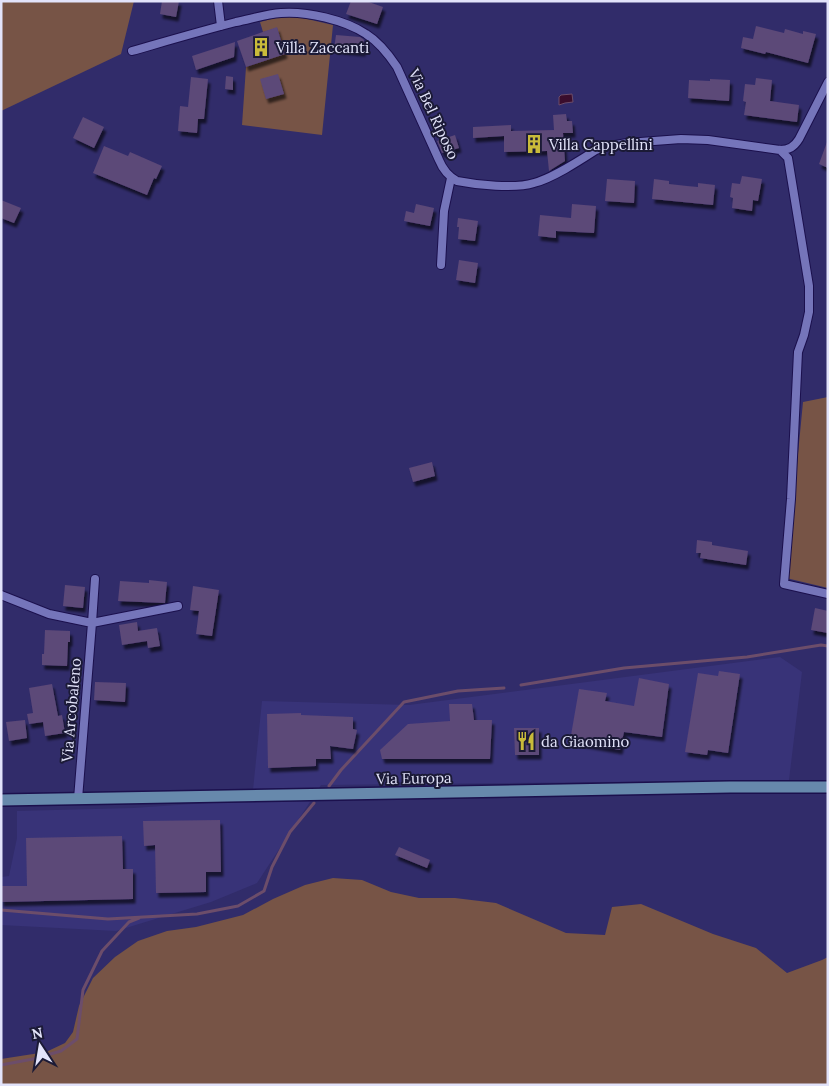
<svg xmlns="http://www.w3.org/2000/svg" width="829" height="1086" viewBox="0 0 829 1086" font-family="Lora,serif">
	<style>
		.built { fill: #383378 }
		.green { fill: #775446 }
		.water { fill: #3a0d2c; stroke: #6c4d6a }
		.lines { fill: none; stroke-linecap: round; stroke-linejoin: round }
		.stream { stroke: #6c4d6a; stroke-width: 3 }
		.building { fill: #5c4878; filter: url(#shadow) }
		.street-casing { stroke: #1b104d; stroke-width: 10 }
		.secondary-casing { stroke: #1b104d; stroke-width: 14 }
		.street { stroke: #7575ba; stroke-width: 8 }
		.secondary { stroke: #6789ac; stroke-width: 11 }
		.labels { text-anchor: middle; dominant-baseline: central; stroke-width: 4; stroke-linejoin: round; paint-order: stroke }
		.poi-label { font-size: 15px; fill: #e2e3fa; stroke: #1b1a36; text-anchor: start }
		.street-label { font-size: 15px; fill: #e2e3fa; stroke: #1b1a36 }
	</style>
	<defs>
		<filter id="shadow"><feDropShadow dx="2.5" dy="4.5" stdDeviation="1" flood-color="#0009"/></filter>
	</defs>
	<rect width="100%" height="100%" fill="#312c6a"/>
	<path class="built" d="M780,657L802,672L789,780L321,785L257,883L211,902L116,931L1,925V877L9,876L17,838V811L133,808L252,800L262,701L409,705Z"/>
	<path class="green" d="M1,1H134L121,54L1,111Z
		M283,16H294L333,25L322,135L242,125L246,67L285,53L277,28L263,32L260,22Z
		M828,397V588L786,578L803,402Z
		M333,878L362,880L391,892L419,898H455L496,903L566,933L605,935L612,907L641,904L713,934L756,948L787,973L822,960L828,957V1085H1V1059L46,1052L65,1043L73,1032L79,1006L93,978L115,957L138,941L167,931L196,927L243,915L273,899L305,885Z"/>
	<path class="water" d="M572,94L573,102L565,103L559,105V97L561,95Z"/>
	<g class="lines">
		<path class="stream" d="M521,685L624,668L747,657L821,645L828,646
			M329,786L341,770L404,702L458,691L504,688
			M1,910L108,919L197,914L238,906L264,891L272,867L290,832L314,803
			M1,1065L33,1059L61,1051L77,1039L83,990L102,951L129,922L139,918"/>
	</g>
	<path class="building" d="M162,1H179L176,17L160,14Z
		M351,1H366L383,7L377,24L346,14Z
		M756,26L784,33L785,29L803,34V31L816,34L808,63L766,52L765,54L741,48L743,37L753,39Z
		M277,27L285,54L246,67L237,41Z
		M336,35L360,37L363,39L364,40L363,52L334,49Z
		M235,42L234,57L196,70L192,56Z
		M278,74L284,94L266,99L260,79Z
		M226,76L233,77V90L225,89Z
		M191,77L208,79L204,119H198L197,133L178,131L180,106L188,107Z
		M756,78L772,80L770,101L799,105L797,122L744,115L746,102L743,101L745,84L755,85Z
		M710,79L730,80L729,101L688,98L689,80L710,81Z
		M566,114L567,121H572L573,133H563L565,161L549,171L547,151L504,152V136L473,138V127L511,125V131L554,130L553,115Z
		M83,117L104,127L94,148L73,138Z
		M455,135L459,148L442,153L437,141Z
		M827,142H828V168L819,164Z
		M104,146L128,156L130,152L162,166L156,179L154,178L147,195L93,173Z
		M742,176L762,179L758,201L753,200L752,211L732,208L733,198L730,197L732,183L740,184Z
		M607,179L635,181L634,203L605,201Z
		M654,179L669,181V184L687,186L698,187V183L715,185L713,205L652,199Z
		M1,200L21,208L14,223L1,218Z
		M416,204L434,208L430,226L404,221L406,211L414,213Z
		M572,204L596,206L594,233L556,231V238L538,236L540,215L571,218Z
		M458,218L478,221L475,241L458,239L459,227H457Z
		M459,260L478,263L475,283L456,280Z
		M432,462L435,476L413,482L409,468Z
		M697,540L712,542V545L748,551L746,565L700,558L701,553H696Z
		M149,580L167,582L165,603L118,601L120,581L149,583Z
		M65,585L85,587L83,608L63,606Z
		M193,586L219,590L212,636L196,634L199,611L190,610Z
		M815,608L828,611V633L811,630Z
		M137,622L138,631L157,628L160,646L148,648L147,641L122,645L119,625Z
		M45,630L70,631V642H68L67,666L42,665V654H44Z
		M719,671L740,674L728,753L708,750L707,755L685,752L698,673L718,676Z
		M639,678L669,684L662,737L624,732L620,750L570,741L579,689L607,693L605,701L634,706Z
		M95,682L126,683L125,702L94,700Z
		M52,684L58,716L62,715L65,733L45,736L43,722L29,724L27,714L33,713L29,688Z
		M449,704H472L474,720H492L490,759H382L380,750L408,724L450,721Z
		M301,713V715L353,717V729L357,730L353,749L330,746L331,759H316V766L268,768L267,714Z
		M25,720L27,738L9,741L6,722Z
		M514,728H539V755H515Z
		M220,820L221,872H206V892L156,893L155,845L144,846L143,821Z
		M122,836L123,869H133V899L1,902V886H27L26,838Z
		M399,847L430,860L427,868L395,855Z"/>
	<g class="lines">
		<g class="street-casing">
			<path id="street" d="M218,1L221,26
				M132,51C167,41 201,31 236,22C251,19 266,14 281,13C307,11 345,20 366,34C379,42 389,55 397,67L439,160C443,170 448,176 457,181C477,185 515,189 534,183C553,178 579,161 596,150L604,147L627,143L681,139L708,140L780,150C789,150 794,147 799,139L828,82
				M780,150L788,158L809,286V312L804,335L798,352L791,499L784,584L828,594
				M441,265L444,211L451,178
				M1,595L49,614L92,623L178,606
				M78,799L92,623L95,579"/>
		</g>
		<g class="secondary-casing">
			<path id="secondary" d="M1,800L730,787H828"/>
		</g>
		<use href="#street" class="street"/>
		<use href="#secondary" class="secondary"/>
	</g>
	<defs>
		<g id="building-bare" transform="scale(1.5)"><path d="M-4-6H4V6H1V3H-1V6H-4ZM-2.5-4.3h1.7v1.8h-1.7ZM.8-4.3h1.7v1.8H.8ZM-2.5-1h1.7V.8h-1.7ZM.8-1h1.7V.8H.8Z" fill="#c9bb3a" stroke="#1b1a36" stroke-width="2.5" paint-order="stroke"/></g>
		<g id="restaurant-bare" transform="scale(1.5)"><path d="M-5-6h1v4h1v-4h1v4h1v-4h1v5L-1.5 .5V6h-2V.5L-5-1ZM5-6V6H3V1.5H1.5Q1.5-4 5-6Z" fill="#c9bb3a" stroke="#1b1a36" stroke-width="2.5" paint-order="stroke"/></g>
	</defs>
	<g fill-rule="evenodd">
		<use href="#building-bare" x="261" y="47"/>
		<use href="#building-bare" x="534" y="144"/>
		<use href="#restaurant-bare" x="526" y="741"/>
	</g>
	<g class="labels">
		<g class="poi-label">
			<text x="276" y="47">Villa Zaccanti</text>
			<text x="549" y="144">Villa Cappellini</text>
			<text x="541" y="741">da Giaomino</text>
		</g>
		<g class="street-label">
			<text transform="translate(434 114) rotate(65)">Via Bel Riposo</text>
			<text transform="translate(71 710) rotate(-85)">Via Arcobaleno</text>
			<text transform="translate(414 778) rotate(-1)">Via Europa</text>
		</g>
	</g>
	<rect width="829" height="1086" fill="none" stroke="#e2e3fa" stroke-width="5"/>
	<g transform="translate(40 1046) rotate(348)" stroke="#1b1a36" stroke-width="4" paint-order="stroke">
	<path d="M0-4L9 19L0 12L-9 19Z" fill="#e2e3fa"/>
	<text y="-8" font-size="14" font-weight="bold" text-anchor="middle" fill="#e2e3fa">N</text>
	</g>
</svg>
